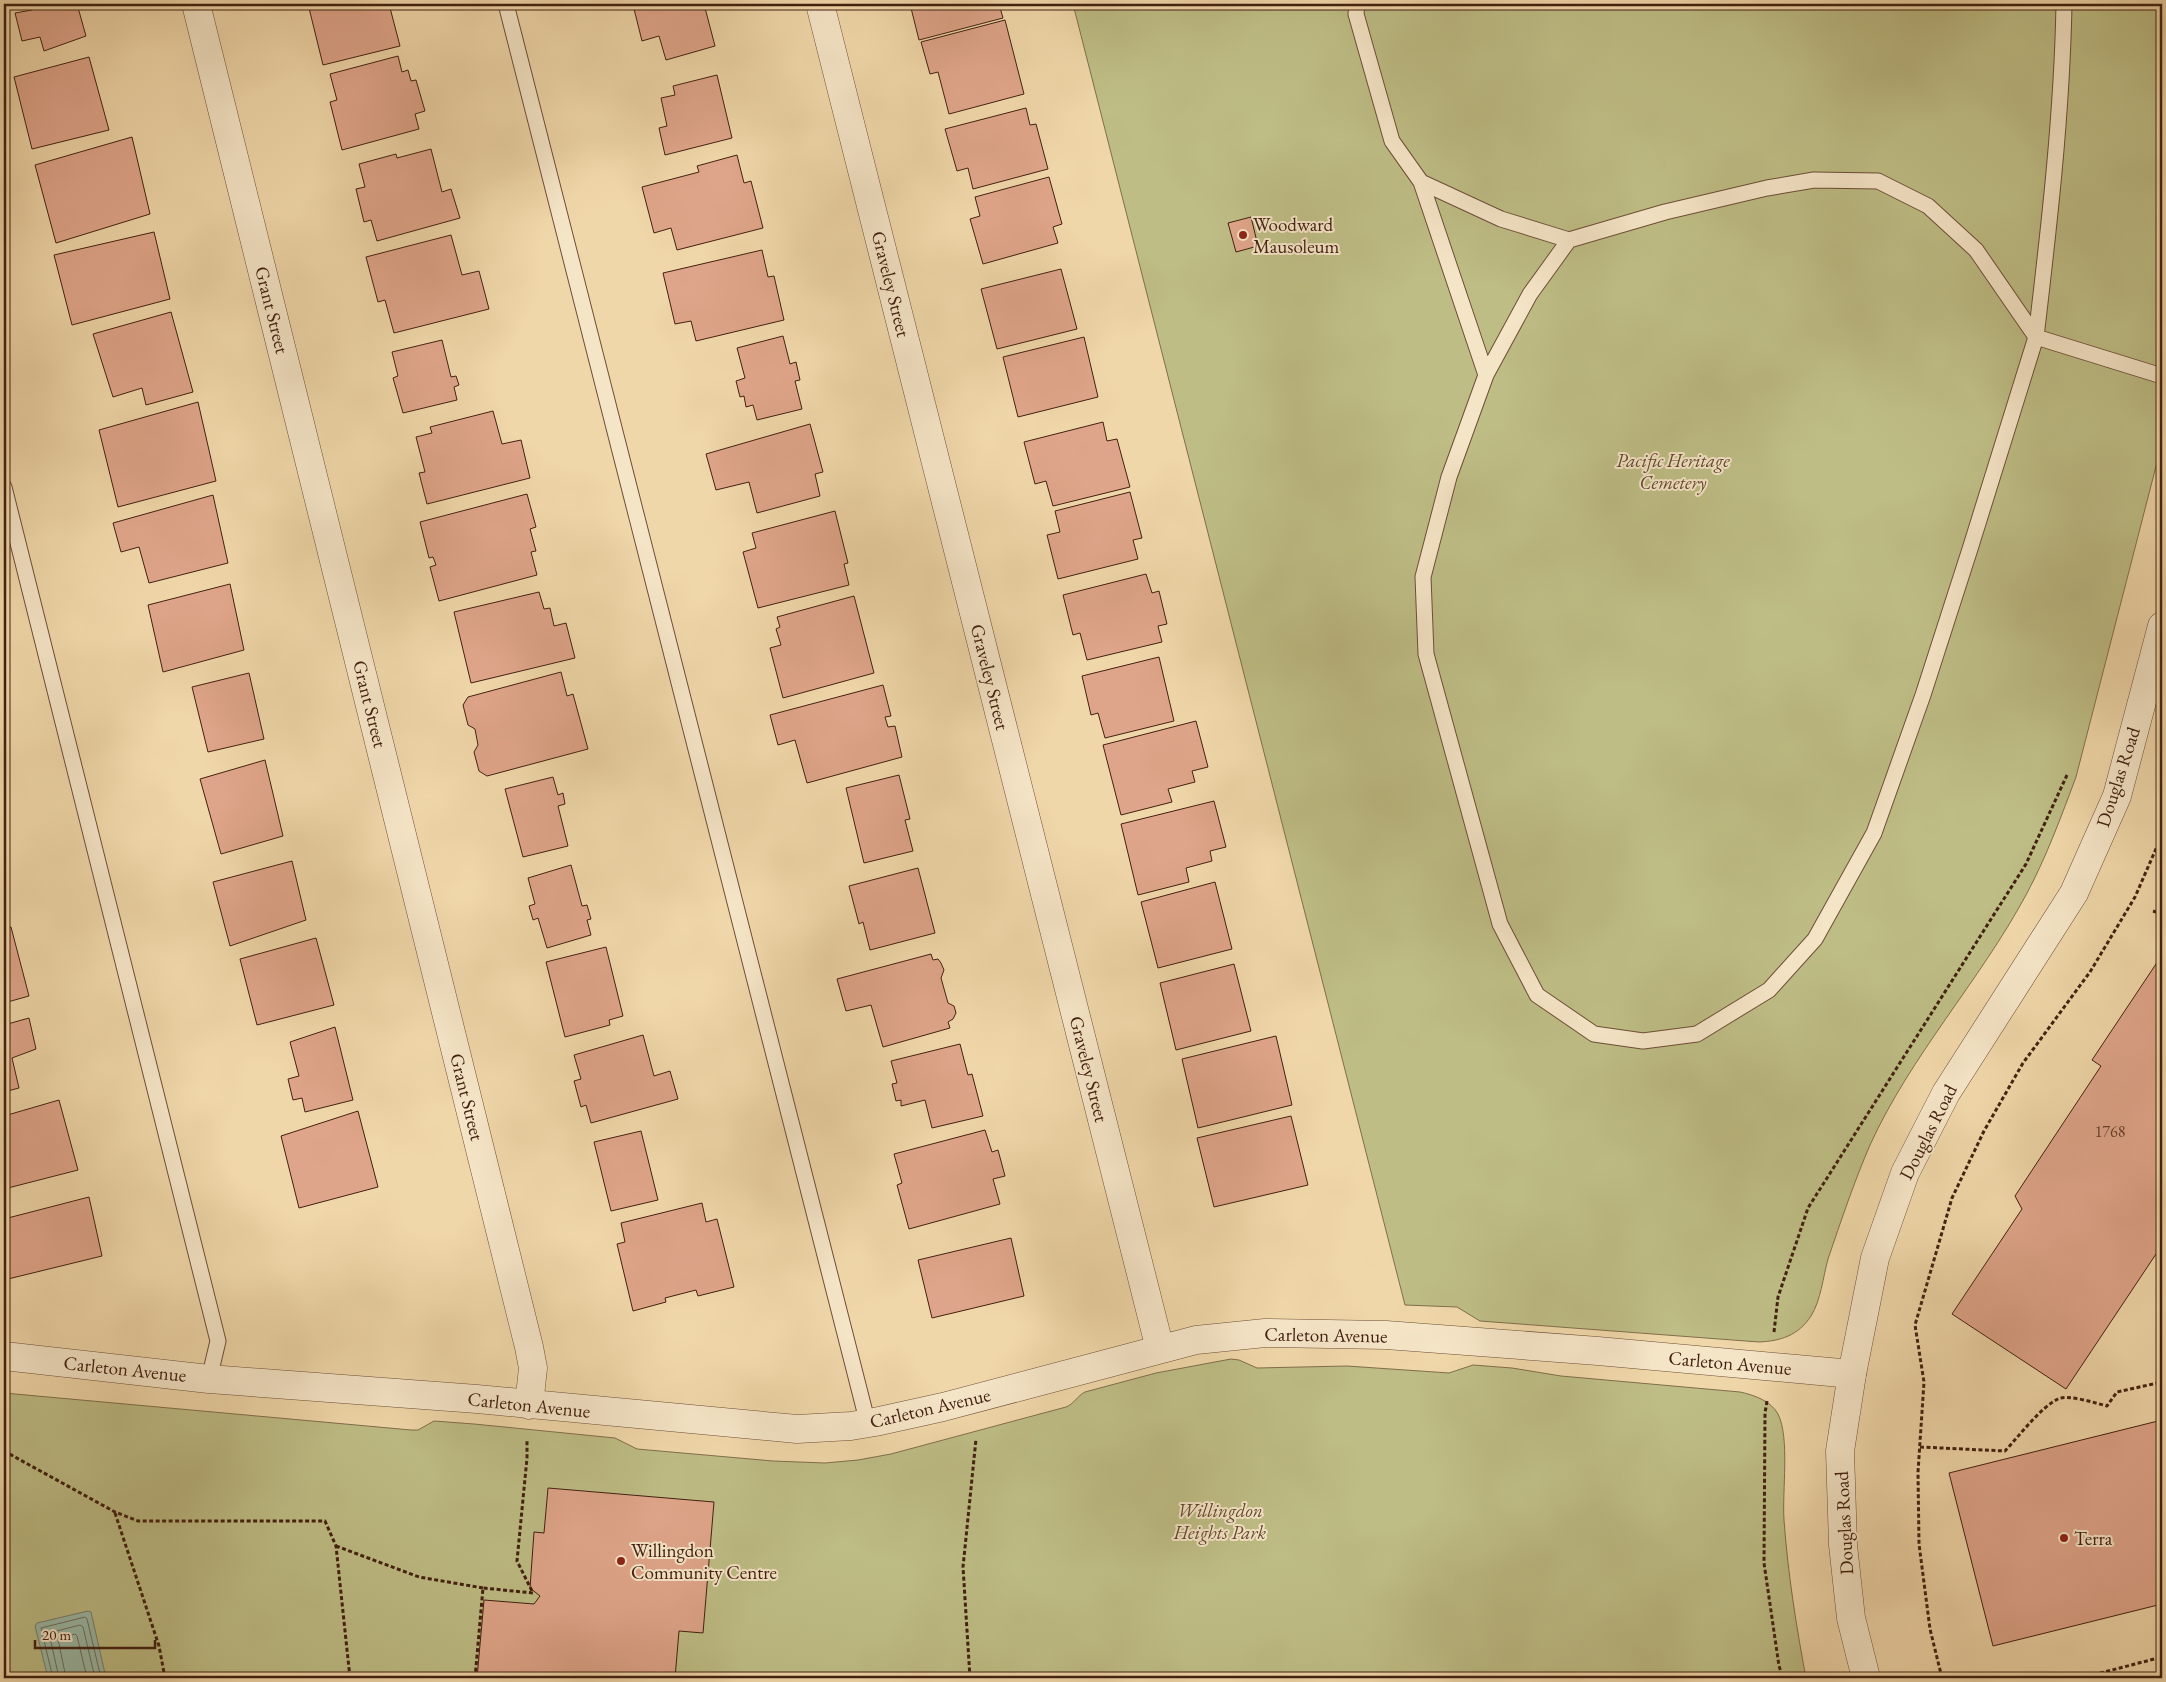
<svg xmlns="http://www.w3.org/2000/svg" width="2166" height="1682" viewBox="0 0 2166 1682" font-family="'EB Garamond',serif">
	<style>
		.green { fill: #bebd85; stroke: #806e4b }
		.water { fill: #9abaa8; stroke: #777c6c }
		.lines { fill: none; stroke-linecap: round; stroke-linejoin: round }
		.shore { stroke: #6e6d5c; stroke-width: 1 }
		.building { fill: #dfa58a; stroke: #422011 }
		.service-casing { stroke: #6e4e37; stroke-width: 17 }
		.minor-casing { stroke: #6e4e37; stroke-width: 29 }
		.tertiary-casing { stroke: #6e4e37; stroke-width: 29 }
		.path { stroke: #422011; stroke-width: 3; stroke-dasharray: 4 2.5; stroke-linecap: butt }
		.service { stroke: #f5e5c7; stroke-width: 15 }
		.minor { stroke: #f5e5c7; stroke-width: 28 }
		.tertiary { stroke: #f5e5c7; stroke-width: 28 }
		.poi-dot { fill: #8f2418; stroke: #f5e5c7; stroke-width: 2 }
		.labels { text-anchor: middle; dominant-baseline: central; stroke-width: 4; stroke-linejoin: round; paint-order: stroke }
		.number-label { font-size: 16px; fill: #69412f }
		.poi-label { font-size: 19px; fill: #422011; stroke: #f5e5c7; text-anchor: start }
		.street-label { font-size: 19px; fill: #422011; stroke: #f5e5c7 }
		.park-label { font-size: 19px; font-style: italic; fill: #61472e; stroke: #f5e5c7 }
	</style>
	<rect width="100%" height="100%" fill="#f0d7a9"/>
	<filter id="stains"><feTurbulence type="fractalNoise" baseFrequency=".004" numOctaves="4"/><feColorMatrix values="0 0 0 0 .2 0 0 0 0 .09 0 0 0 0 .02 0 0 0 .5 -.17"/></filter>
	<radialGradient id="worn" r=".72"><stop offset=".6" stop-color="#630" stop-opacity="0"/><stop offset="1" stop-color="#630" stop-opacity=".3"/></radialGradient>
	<path class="green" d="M1073,4H2162V443L2076,777C2061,817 2046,858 2026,895C1979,982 1911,1055 1870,1145C1854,1182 1841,1221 1828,1259C1823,1277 1821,1300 1811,1316C1798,1336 1780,1341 1759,1342L1480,1321L1457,1307L1405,1305Z
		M1231,1359L1239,1360L1257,1368L1347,1366L1449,1373L1473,1365L1512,1368L1561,1376L1740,1392C1754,1395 1771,1401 1778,1414C1790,1438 1782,1491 1784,1520C1788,1574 1796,1625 1806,1678H4V1393L411,1430H418L434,1421L474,1424L615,1438L637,1449L773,1461L825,1463L858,1460L891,1454L1066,1407C1074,1404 1077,1396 1085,1392L1156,1373Z"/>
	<path class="water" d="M88,1611L91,1612L106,1678H48L35,1626L37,1623Z"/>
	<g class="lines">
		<path class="shore" d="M53,1678L41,1628L85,1617L87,1619L101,1678
			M59,1678L49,1633L80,1625L83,1627L95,1678
			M66,1678L58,1639L75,1634L77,1636L87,1678"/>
	</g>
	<path class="building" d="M31,4H77L86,36L44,51L40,37L22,41L15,13L32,10Z
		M308,4H389L400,46L323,65Z
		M655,4H704L715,46L666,60L659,36L642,41L634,9Z
		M919,4H999L1003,18L919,40L911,8L919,5Z
		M1005,20L1024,94L949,114L938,72L930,74L921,42Z
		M398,56L402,72L408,70L411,81L416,80L425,111L415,114L419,129L342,150L330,102L337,100L330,74Z
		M89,57L109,130L32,149L14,77Z
		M717,75L732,138L665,155L659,128L667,126L661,98L675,95L673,86Z
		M1026,108L1030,125L1036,124L1048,169L973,189L968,168L957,171L945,129Z
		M132,137L150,214L56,243L35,165Z
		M431,149L442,192L451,189L460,218L377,241L371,220L364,222L356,189L365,187L359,164L396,154L397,158Z
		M737,155L744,183L751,181L763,228L677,250L671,228L654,233L642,187L699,172L697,166Z
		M1049,177L1062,224L1053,227L1058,243L983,264L970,219L980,216L975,197Z
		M1251,217L1258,246L1236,252L1228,223Z
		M154,232L170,299L72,325L54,255Z
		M451,235L462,275L479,271L489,309L394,333L385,300L378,302L366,257Z
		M762,250L768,277L774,276L784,320L696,341L691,321L675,324L663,273Z
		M1061,269L1077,329L997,349L981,289Z
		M171,312L193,392L146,405L142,388L113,397L93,334Z
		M783,336L790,364L796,362L800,380L795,381L802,409L757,420L753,405L746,407L744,396L740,397L736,381L745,378L737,348Z
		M1084,337L1098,397L1018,417L1003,357Z
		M442,340L451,377L456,376L459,385L454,387L457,400L403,413L393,378L398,376L392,352Z
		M198,402L216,481L118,507L99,430Z
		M493,411L502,444L521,440L530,478L427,504L419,473L425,472L416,437L432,433L430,427Z
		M1103,422L1107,441L1117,439L1130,487L1053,506L1046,481L1035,484L1024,442Z
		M810,424L823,472L815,474L820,496L757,513L749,482L716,490L706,454Z
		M1130,492L1142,538L1133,540L1138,559L1058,579L1047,535L1060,532L1055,511Z
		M527,494L536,527L530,529L536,551L531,552L537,575L439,601L430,567L436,565L433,557L429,558L420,522Z
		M213,495L228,563L149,583L139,547L121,552L113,523Z
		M835,511L848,563L844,564L849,585L758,608L743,552L756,548L752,533Z
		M1146,574L1152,593L1159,591L1167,624L1158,626L1162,642L1087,660L1080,633L1073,635L1063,595Z
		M230,584L244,650L163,672L148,605Z
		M539,592L544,609L550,608L554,626L566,623L575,658L471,683L454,612Z
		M854,596L874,673L783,698L770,648L781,645L776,629L780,627L777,617Z
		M1159,657L1174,721L1105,738L1098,713L1091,715L1082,676Z
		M561,672L567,696L573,694L588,749L487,776L479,771L474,752L478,745L475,729L468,725L463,705L468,697Z
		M249,673L264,739L208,752L192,687Z
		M883,685L891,716L885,717L888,727L895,726L902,757L807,783L795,740L778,745L770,715Z
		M1196,721L1208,767L1192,771L1195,782L1168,789L1172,802L1121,815L1103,745Z
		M265,760L283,836L221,854L200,779Z
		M899,775L910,819L905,820L913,851L864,863L846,788Z
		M553,777L558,795L563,793L565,804L558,806L568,846L523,857L505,789Z
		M1214,801L1226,847L1210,851L1212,861L1186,868L1189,882L1138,895L1121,824Z
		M292,861L306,920L230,946L213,882Z
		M571,865L582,906L587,905L591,919L587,920L591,935L547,948L538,918L533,920L529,906L535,904L528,878Z
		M918,868L935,933L870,950L863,922L859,924L849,886Z
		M1215,882L1232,949L1158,968L1141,902Z
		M11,927L29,996L4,1003V928Z
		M316,938L334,1005L257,1025L240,959Z
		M606,947L623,1016L609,1020L610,1025L565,1037L546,962Z
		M931,954L933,960L938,959L941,963L944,970L941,978L948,1003L954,1006L956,1013L953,1019L948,1022L950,1028L883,1047L871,1005L846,1011L837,979Z
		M2162,955V1245L2066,1389L1952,1314L2022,1209L2015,1196L2101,1066L2092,1060Z
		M1234,964L1251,1031L1176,1050L1160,983Z
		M29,1018L36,1049L12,1058L19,1088L4,1092V1025Z
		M335,1027L353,1100L305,1112L302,1098L293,1100L288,1079L299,1076L290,1042Z
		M643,1035L654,1076L670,1071L678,1099L591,1123L586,1105L581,1107L574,1081L581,1079L574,1055Z
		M1276,1036L1292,1105L1198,1128L1182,1059Z
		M960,1044L968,1075L972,1074L983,1116L932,1128L925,1100L901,1106V1100L896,1101L892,1084L897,1083L891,1061Z
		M59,1100L78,1170L4,1189V1116Z
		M358,1111L378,1187L299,1208L281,1136Z
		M1291,1116L1308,1185L1214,1207L1197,1138Z
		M985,1130L992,1152L998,1150L1005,1176L993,1179L1000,1204L909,1229L897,1185L902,1183L894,1154Z
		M641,1131L658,1200L611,1211L594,1142Z
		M89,1197L102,1256L8,1279L4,1261V1219Z
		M702,1203L706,1222L717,1219L734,1287L698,1296L696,1290L665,1298L666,1302L633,1311L617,1244L625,1242L621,1223Z
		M1011,1238L1024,1296L932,1318L918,1260Z
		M2162,1420V1604L1993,1646L1949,1473Z
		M548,1488L714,1502L703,1633L679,1631L675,1678H605L603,1676L601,1678H477L484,1600L534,1604L540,1596L530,1588L534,1532L544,1533Z"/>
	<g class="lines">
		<g class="service-casing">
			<path id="service" d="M506,4L868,1424
				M1357,4L1356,14L1392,141L1421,182L1486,375L1449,477L1423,577L1426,654L1500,924L1537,995L1594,1034L1643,1041L1697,1034L1769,990L1815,939L1874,833L1923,695L1970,549L2036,337L2162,376
				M1421,182L1501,219L1569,240
				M1486,375L1530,294L1569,240L1665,212L1767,188L1814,180L1878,181L1928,206L1976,250L2036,337C2049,227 2062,115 2064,4
				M4,487L218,1341L209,1379"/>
		</g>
		<g class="minor-casing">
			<path id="minor" d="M196,4L529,1347L533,1368L529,1405
				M820,4L1160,1349
				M4,1356L209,1379L477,1399L797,1429L851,1426L875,1422L943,1407L1196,1340L1265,1333L1386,1335L1598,1351L1852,1374"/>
		</g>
		<g class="tertiary-casing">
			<path id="tertiary" d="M1866,1678L1851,1618L1843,1545L1840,1451L1852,1374L1875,1258L1905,1173L1946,1093L2074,893L2117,796L2162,626"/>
		</g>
		<path class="path" d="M2153,911L2162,914
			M1774,1332L1778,1297L1808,1208L2026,864L2067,775
			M1767,1401L1765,1413L1764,1563L1779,1666L1783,1678
			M1920,1447L2005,1451C2019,1436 2040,1408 2058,1399C2068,1394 2095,1403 2107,1406L2117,1392L2162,1382
			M4,1451L115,1512L138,1521H325L336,1546L350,1678
			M115,1513L159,1646L165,1678
			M336,1546L419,1577L483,1588
			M475,1678L483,1588L533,1593L517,1561L527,1458V1440
			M970,1678L963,1567L976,1439
			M1942,1678L1930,1629L1919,1544L1918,1472L1924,1382L1915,1325L1952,1198L1984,1131L2023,1063L2090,972L2135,897L2162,835
			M2081,1678L2162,1657"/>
		<use href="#service" class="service"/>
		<use href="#minor" class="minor"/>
		<use href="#tertiary" class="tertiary"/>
	</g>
	<g class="poi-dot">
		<circle cx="1243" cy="235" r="5"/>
		<circle cx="2064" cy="1538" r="5"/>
		<circle cx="621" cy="1561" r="5"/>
	</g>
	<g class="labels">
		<g class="number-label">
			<text x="2110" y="1131">1768</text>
		</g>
		<g class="poi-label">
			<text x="1253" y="224">Woodward<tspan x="1253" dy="22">Mausoleum</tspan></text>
			<text x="2074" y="1538">Terra</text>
			<text x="631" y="1550">Willingdon<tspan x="631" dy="22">Community Centre</tspan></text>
		</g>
		<g class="street-label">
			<text transform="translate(891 284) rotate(76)">Graveley Street</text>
			<text transform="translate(272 310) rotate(76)">Grant Street</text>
			<text transform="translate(990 677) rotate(76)">Graveley Street</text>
			<text transform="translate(370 704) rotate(76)">Grant Street</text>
			<text transform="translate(2118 777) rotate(-72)">Douglas Road</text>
			<text transform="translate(1089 1069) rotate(76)">Graveley Street</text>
			<text transform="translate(467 1097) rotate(76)">Grant Street</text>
			<text transform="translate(1928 1132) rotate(-63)">Douglas Road</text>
			<text transform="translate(1326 1335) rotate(1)">Carleton Avenue</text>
			<text transform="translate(1730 1363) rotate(5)">Carleton Avenue</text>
			<text transform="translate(125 1369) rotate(6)">Carleton Avenue</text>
			<text transform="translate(529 1405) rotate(6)">Carleton Avenue</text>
			<text transform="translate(930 1408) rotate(-13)">Carleton Avenue</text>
			<text transform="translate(1844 1523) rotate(-93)">Douglas Road</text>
		</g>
		<g class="park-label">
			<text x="1673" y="460">Pacific Heritage<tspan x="1673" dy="22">Cemetery</tspan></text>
			<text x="1220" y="1510">Willingdon<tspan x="1220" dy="22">Heights Park</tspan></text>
		</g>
	</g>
	<rect width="2166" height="1682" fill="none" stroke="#f0d7a9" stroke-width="20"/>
	<rect x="5" y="5" width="2156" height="1672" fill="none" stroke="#422011" stroke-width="2.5"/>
	<rect x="10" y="10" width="2146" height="1662" fill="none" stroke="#422011"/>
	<path d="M35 1640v8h120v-8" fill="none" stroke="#422011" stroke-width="2.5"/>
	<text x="42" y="1640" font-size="15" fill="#422011" stroke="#f5e5c7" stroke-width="4" paint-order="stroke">20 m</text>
	<rect width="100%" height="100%" filter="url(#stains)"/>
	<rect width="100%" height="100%" fill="url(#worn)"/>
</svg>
